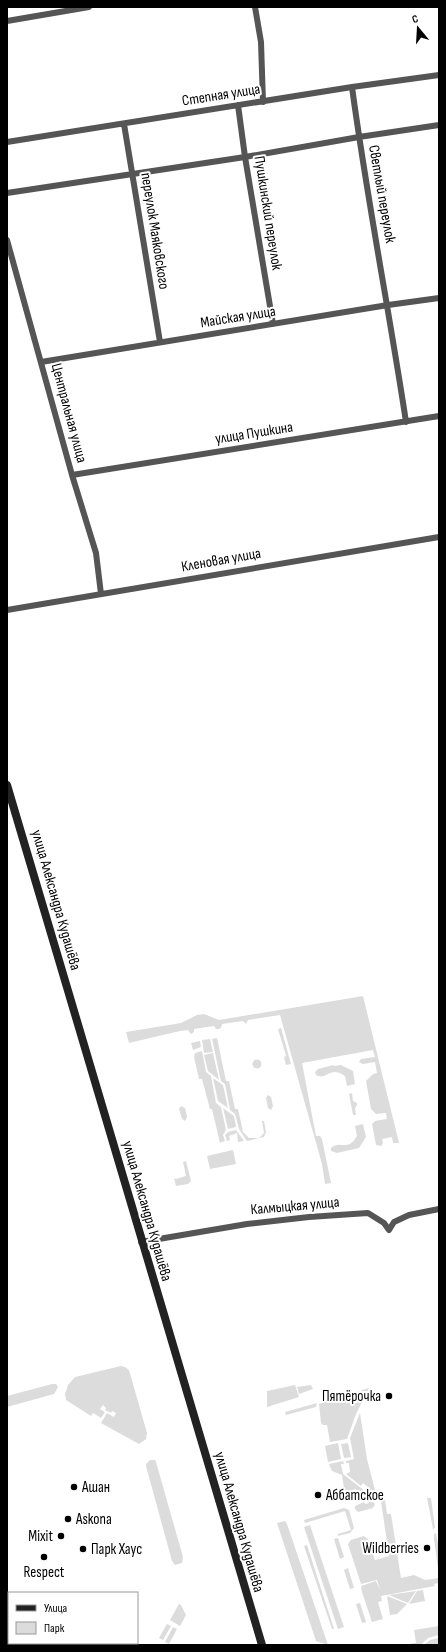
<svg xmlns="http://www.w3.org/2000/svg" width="446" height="1652" viewBox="0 0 446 1652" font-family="'Sofia Sans Condensed',sans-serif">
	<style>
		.green { fill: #dcdcdc }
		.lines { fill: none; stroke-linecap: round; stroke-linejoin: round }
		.minor { stroke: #555; stroke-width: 6 }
		.secondary { stroke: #222; stroke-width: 8 }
		.poi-dot { fill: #000; stroke: #fff; stroke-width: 1.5 }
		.labels { text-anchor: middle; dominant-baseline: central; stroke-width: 4; stroke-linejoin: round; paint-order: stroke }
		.street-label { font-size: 15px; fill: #000; stroke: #fff }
		.poi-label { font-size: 15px; fill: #000; stroke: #fff; text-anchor: start }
	</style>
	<rect width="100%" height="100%" fill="#fff"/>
	<path class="green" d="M363,996L399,1143H393L392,1137L382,1139L383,1143L381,1146L376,1145L372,1124L375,1121L387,1119L386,1113L376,1114L371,1109L366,1081L373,1074L377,1073L375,1062L363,1064L359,1062L361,1059L375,1057L373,1050L302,1063L316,1136H320L322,1139L331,1183L325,1184L322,1164L280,1015L248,1020L246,1024L243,1021L222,1024L221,1028L219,1029H216L214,1026L194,1029V1032L191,1034L188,1030L180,1031L129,1043L126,1032L181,1023L197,1015L204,1014L219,1020Z
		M281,1028L291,1064L286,1065L284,1057L286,1056L278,1029Z
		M217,1038L226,1081H229L235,1109H238L243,1132L249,1138H259L264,1133L262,1121H264L266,1132L264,1137L247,1141L239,1129L235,1114L230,1110L225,1084L221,1081L212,1039Z
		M210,1039L213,1052L204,1053L202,1040Z
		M200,1041L201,1047L193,1050L191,1043Z
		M202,1051L206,1072L211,1076L216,1103L221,1107L226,1130L223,1135L225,1141L220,1143L212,1109H210L202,1079H199L194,1057L195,1053Z
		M213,1053L219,1080L208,1071L204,1055Z
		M252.5 1064a4.5 4.5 0 1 1 9 0a4.5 4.5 0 1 1-9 0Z
		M333,1065L334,1066L341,1065L353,1071L355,1084L347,1086L345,1076C329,1065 327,1081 316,1075L315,1072L318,1069Z
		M213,1078L223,1085L228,1108L218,1101Z
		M352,1093L353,1101L357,1103V1105L355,1108L356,1115H353L349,1094Z
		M268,1095L271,1097L273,1106L271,1110L268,1108L266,1098Z
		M181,1106L185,1108L187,1117L185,1121L182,1119L179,1109Z
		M223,1108L234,1116L236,1127L228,1129Z
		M363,1124L366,1137L359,1148L337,1153L331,1151V1148C340,1139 347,1153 357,1136L355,1126Z
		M236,1130L244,1141L238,1142L237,1133L229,1136L230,1140L227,1141L225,1135L228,1132Z
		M233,1150L236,1164L210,1169L207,1156Z
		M186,1161L191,1181L188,1184L176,1186L174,1178L176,1179L186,1176L183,1162Z
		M121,1366L125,1367L129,1370L147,1433L146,1439L139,1444L101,1423L107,1413L114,1417L116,1413L112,1411L111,1413L105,1410L106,1408L103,1405L100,1409L105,1412L101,1418L93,1413L91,1416L66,1400L65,1394L68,1385L75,1377Z
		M52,1384H56L58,1387L54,1394L7,1407V1396Z
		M295,1385L299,1397L267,1407V1391Z
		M311,1385L313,1389L299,1394L297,1387Z
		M369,1388L356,1414L347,1439L330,1442L327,1425H323L321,1423L319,1404Z
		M317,1403L316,1407L286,1415L285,1412Z
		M360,1413L367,1459L376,1494L372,1495L366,1490L368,1487L363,1483L361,1486L346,1474L350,1472L349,1463H346V1461L354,1459L350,1438Z
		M338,1443L341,1459L328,1462L325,1446Z
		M348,1443L351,1457L344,1458L341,1444Z
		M150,1460H155L156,1462L183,1557L182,1563L175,1565L172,1561L146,1466V1464Z
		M343,1461L344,1464H341L343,1474L370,1495L360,1497L356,1489L349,1491V1495H345L342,1475L332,1471L329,1464Z
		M427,1498H431L435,1528L433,1529Z
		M371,1500L375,1504L373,1508L358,1512L355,1509V1506L364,1502L365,1504L369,1503L368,1501Z
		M385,1500L387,1514H391L401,1578L414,1575L425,1580L439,1578V1583L434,1584L435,1586L381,1596L382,1601L378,1602L383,1619L372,1622L362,1592L361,1586L376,1581L380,1590L377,1580L361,1584L348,1544L351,1540L364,1536L368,1539L375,1560L389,1556L381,1501Z
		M344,1508L349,1510L354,1528L350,1533L338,1536V1534L351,1530L345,1511L305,1523L304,1520Z
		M285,1521L287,1524L328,1645L316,1641L277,1523Z
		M310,1525L344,1627L338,1629L304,1527Z
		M436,1533L439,1550L438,1569L434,1539V1534Z
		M338,1538L344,1557L340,1559L334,1539Z
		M307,1545L334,1629H332L304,1546Z
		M348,1568L354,1588L350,1589L344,1570Z
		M423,1590L425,1601L409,1604L417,1591Z
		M416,1591L408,1603L389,1595Z
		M387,1596L407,1604L397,1614L390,1615Z
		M360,1603L366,1622L362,1623L356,1604Z
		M179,1604L181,1605L186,1615L180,1626L170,1620Z
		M167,1624L171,1626L163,1640L159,1638Z
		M439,1626V1635L428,1638L421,1645H401L416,1643L414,1630Z
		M173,1627L177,1629L169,1644L165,1642Z
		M439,1638V1645H424L430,1640Z"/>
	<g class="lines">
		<path class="minor" d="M255,7L261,42L263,102
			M7,21L89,7
			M352,87C367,199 389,310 406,422
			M238,105L245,157L273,324
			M124,124L160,342
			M7,142L352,87L439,75
			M7,193L245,157L359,137L439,125
			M7,240L72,475L96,553L101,594
			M41,362L388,305L439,298
			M72,475L439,416
			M7,610L439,537
			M141,1242L247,1224L309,1217L368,1213L384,1223L389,1230L394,1222L409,1215L439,1209"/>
		<path class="secondary" d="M7,785L262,1645"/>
	</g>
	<g class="poi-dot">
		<circle cx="389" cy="1396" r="4"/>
		<circle cx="74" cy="1487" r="4"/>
		<circle cx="318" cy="1495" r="4"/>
		<circle cx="68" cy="1519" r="4"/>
		<circle cx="61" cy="1536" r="4"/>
		<circle cx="427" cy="1548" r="4"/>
		<circle cx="83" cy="1549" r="4"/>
		<circle cx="44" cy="1557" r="4"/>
	</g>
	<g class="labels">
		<g class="street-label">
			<text transform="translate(221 95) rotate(-9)">Степная улица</text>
			<text transform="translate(382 194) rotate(80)">Светлый переулок</text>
			<text transform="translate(268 213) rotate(81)">Пушкинский переулок</text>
			<text transform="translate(155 231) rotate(81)">переулок Маяковского</text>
			<text transform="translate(238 317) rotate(-9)">Майская улица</text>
			<text transform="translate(69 413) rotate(75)">Центральная улица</text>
			<text transform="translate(254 433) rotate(-9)">улица Пушкина</text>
			<text transform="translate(221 560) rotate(-10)">Кленовая улица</text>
			<text transform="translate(56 900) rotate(74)">улица Александра Кудашёва</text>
			<text transform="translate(295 1206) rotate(-5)">Калмыцкая улица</text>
			<text transform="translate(147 1211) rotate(74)">улица Александра Кудашёва</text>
			<text transform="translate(239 1522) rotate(74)">улица Александра Кудашёва</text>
		</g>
		<g class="poi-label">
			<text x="381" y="1396" text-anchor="end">Пятёрочка</text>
			<text x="82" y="1487">Ашан</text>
			<text x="326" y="1495">Аббатское</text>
			<text x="76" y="1519">Askona</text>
			<text x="53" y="1536" text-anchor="end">Mixit</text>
			<text x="419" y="1548" text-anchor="end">Wildberries</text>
			<text x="91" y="1549">Парк Хаус</text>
			<text x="44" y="1572" text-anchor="middle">Respect</text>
		</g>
	</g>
	<rect width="446" height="1652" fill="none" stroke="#000000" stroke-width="16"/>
	<rect x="8" y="1592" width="130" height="52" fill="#ffffff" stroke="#999999"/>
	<rect x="16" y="1605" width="20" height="6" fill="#222222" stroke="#999999"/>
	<text x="44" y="1612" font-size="12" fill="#000000">Улица</text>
	<rect x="16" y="1622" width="20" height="12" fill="#dcdcdc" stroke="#999999"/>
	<text x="44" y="1632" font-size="12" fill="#000000">Парк</text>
	<g transform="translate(418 28) rotate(342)" stroke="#ffffff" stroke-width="3" paint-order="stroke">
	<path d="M0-3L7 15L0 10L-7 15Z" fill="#000000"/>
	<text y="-6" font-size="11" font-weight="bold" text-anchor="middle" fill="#000000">С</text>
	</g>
</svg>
